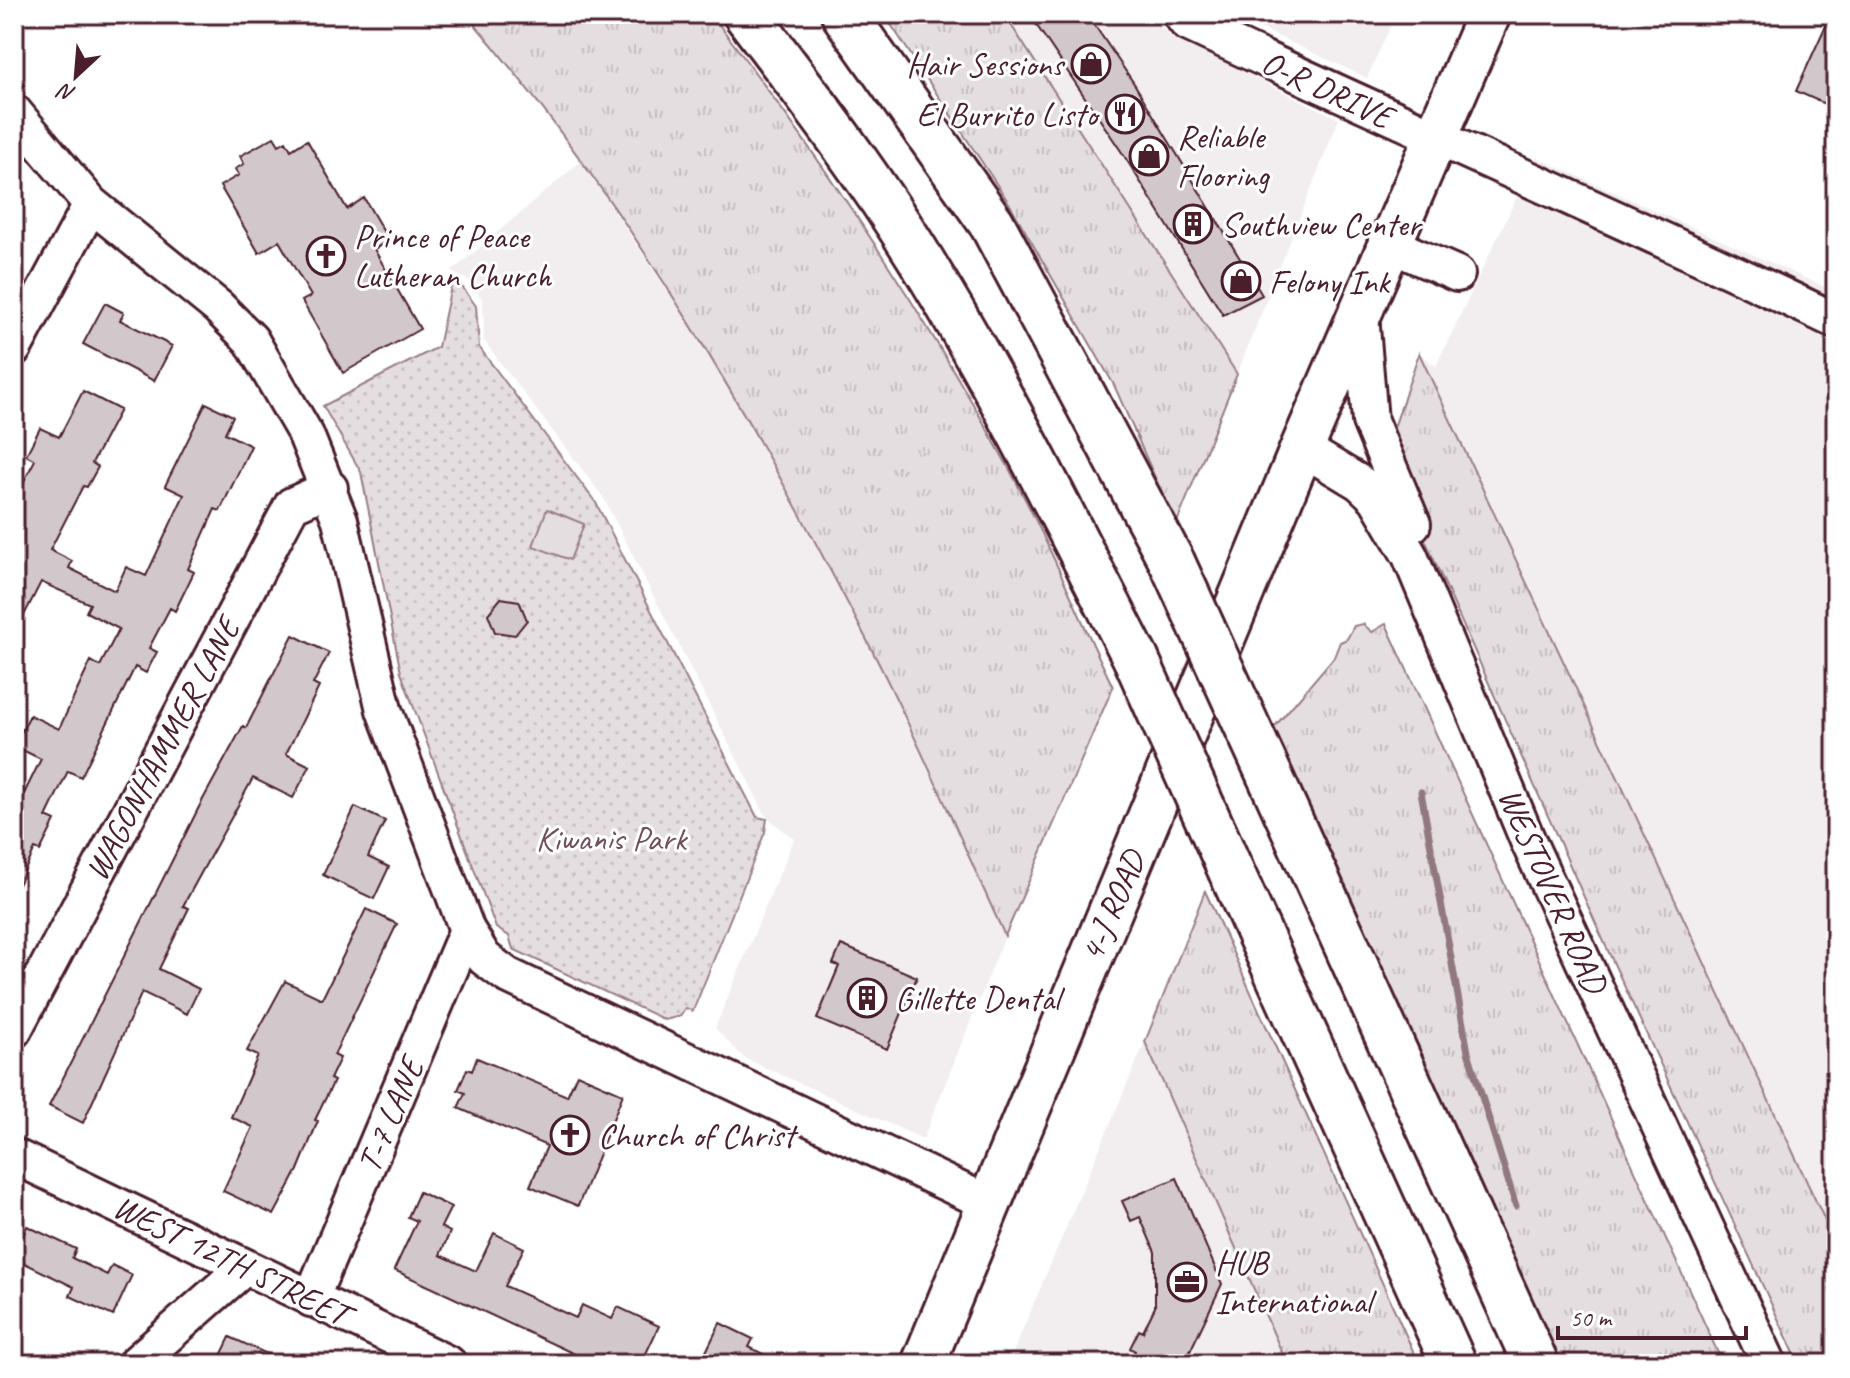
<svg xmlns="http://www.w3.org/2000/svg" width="1850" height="1378" viewBox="0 0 1850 1378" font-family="Caveat,sans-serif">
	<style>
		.built { fill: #f2eeef }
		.grass { fill: url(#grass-tufts); stroke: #987e86; stroke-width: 2 }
		.park { fill: url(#park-dots); stroke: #987e86; stroke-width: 2 }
		.pitch { fill: #e5dee0; stroke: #987e86; stroke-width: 2 }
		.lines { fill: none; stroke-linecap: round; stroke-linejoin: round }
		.stream { stroke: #91787e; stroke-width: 7 }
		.building { fill: #d2c7cb; stroke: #4a1f2b; stroke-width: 2 }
		.minor-casing { stroke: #4a1f2b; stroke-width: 40 }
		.major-casing { stroke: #4a1f2b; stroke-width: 48 }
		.highway-casing { stroke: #4a1f2b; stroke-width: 50 }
		.minor { stroke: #fff; stroke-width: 34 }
		.major { stroke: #fff; stroke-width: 42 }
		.highway { stroke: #fff; stroke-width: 44 }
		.highway-bridge-casing { stroke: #4a1f2b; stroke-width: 50; stroke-linecap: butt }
		.highway-bridge { stroke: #fff; stroke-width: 44 }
		.labels { text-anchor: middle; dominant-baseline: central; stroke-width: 6; stroke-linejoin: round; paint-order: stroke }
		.poi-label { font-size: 34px; fill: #4a1f2b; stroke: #fff; text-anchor: start }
		.street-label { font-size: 34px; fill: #4a1f2b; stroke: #fff }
		.park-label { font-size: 34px; fill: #714f58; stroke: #fff }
	</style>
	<defs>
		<pattern id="grass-tufts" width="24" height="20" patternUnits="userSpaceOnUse" patternTransform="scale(2)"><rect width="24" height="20" fill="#e5dee0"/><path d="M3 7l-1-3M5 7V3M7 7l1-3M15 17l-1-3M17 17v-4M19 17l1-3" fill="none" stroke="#c6bec0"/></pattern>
		<pattern id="park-dots" width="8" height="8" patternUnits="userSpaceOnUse" patternTransform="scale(2)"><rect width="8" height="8" fill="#e5dee0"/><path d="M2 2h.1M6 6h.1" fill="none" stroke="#c6bec0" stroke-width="1.8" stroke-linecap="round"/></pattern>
	</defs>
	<rect width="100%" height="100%" fill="#fff"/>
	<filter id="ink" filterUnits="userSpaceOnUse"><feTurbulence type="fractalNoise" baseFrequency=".0125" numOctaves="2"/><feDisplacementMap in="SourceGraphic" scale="16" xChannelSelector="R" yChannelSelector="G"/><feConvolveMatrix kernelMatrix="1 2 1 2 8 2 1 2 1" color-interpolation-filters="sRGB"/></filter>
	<g filter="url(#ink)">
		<path class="built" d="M1004,14H1150L1170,36L1339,119L1237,374Z
			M1230,14H1396L1367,78Z
			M1536,157L1836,292V1244L1419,353L1436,366Z
			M581,161L729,384L876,658L1005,936L923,1139L744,1058L715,1028L794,839L766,816L603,497L484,341L483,300L468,280L451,272Z
			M1145,1042L1287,1364H1008Z"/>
		<path class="grass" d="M466,14H711C820,156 920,305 1006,463C1046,535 1077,613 1113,687L1005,936C962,843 922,748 875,656C759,430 632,207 466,14Z
			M884,14H1004L1237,374L1176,525L1114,385L1009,203Z
			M1419,353L1836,1244V1364H1799L1604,942L1386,452Z
			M1363,624L1372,632L1386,624L1723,1364H1561L1271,731L1334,657L1340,642L1347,639L1354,626Z
			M1205,891L1419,1364H1287L1145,1042Z"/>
		<path class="park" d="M452,282L463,288L476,306L479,347L596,503L757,817L767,819L765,832L693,1011L686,1008L680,1016L665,1020L513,949L509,936L496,928L401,673L361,472L323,406L438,347Z"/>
		<path class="pitch" d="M547,509L584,524L570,560L533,546Z"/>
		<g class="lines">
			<path class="stream" d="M1421,792L1468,1052L1516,1206"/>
		</g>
		<path class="building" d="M1029,14H1087L1135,85L1262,295L1223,315L1123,154Z
			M1831,14H1836V109L1796,91Z
			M274,137L279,145L286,141L291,150L307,140L347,209L364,198L389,241L374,249L420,329L343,373L302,301L311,296L279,241L259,253L220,186L239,175L235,169L244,164L240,156Z
			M105,303L124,313L120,320L172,346L154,381L83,344Z
			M83,391L120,410L92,463L98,467L87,487L83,486L50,550L72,561L69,568L115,591L126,567L146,576L184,495L165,486L206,403L233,416L225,433L251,446L220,511L215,509L188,569L194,572L175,611L170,608L149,648L157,652L146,673L135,667L81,777L68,771L46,817L55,821L40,851L35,849L14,893V801L19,804L41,759L14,746L30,715L59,729L91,661L100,666L119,629L86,612L90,604L41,582L14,635V500L35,460L26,455L40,428L59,437Z
			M501,598L519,601L527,620L515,635L495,632L488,614Z
			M293,635L329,653L313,684L319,687L286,754L310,766L293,798L253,778L183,906L189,908L159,969L199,989L187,1014L142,992L83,1123L49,1106L201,803L243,726L246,728Z
			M355,807L385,821L368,857L389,867L374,899L323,875Z
			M366,909L397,924L334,1055L340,1058L330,1079L334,1081L315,1120L318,1121L298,1170L274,1215L223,1191L253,1127L231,1117L258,1056L247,1051L285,981L322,999Z
			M841,945L917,977L887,1049L817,1019L839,966L833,964Z
			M477,1058L567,1096L577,1074L623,1094L578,1206L530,1186L547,1146L458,1108L465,1093L458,1090L467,1069L472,1071Z
			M1177,1178L1222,1284L1184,1364H1129L1135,1351L1130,1348L1139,1330L1143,1332L1155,1307V1252L1140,1217L1131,1221L1122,1201Z
			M419,1192L451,1207L441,1227L450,1232L440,1255L476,1271L494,1233L524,1248L505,1286L576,1318L582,1305L612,1319L618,1307L659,1326L641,1364H596L394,1270L417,1221L408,1217Z
			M27,1226L76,1249L72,1258L107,1275L112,1265L132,1275L113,1316L70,1296L74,1287L14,1258Z
			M720,1323L753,1339L749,1347L783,1364H700Z
			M230,1337L289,1364H217Z"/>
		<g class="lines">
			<g class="minor-casing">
				<path id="minor" d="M1180,14L1187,23C1402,124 1622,218 1836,321
					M14,112L91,204L218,307L251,340L306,435L340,520L384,710L467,930L484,958L507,975L988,1203
					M1391,245L1457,274
					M1361,316L1370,421L1413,524
					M14,348L91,204
					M1302,448L1360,483L1376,498L1410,556L1528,841L1769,1364
					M14,1030L292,505L330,488
					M14,1156L449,1364
					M311,1299L467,930
					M135,1364L245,1267"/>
			</g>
			<g class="major-casing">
				<path id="major" d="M923,1364L1302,448L1489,14"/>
			</g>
			<g class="highway-casing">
				<path id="highway" d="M746,14C811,99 877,186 932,278C1007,401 1070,531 1136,659
					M844,14L992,224L1172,562
					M1269,774L1536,1364
					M1231,871L1454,1364"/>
			</g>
			<use href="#minor" class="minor"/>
			<use href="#major" class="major"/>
			<use href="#highway" class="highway"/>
			<g class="highway-bridge-casing">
				<path id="highway-bridge" d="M1172,562L1269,774
					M1136,659L1231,871"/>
			</g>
			<use href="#highway-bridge" class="highway-bridge"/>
		</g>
	</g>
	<defs>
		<g id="shop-ring" transform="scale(2)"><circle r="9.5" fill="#fff" stroke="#4a1f2b" stroke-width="1.5"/><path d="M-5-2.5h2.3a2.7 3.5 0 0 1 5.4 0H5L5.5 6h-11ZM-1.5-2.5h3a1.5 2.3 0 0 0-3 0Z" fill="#4a1f2b"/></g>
		<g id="restaurant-ring" transform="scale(2)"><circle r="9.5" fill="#fff" stroke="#4a1f2b" stroke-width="1.5"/><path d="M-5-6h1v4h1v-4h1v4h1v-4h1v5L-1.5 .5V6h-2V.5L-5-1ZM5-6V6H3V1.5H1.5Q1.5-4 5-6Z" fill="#4a1f2b"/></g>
		<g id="building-ring" transform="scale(2)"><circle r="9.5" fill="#fff" stroke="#4a1f2b" stroke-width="1.5"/><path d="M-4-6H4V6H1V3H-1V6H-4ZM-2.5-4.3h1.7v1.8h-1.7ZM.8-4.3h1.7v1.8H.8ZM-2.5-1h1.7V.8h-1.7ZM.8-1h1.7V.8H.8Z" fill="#4a1f2b"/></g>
		<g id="church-ring" transform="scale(2)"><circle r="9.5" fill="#fff" stroke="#4a1f2b" stroke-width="1.5"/><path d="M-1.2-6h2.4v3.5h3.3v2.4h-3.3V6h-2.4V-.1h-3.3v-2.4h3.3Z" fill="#4a1f2b"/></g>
		<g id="office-ring" transform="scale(2)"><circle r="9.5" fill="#fff" stroke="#4a1f2b" stroke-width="1.5"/><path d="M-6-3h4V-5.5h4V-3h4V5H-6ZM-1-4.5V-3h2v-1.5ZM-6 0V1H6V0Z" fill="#4a1f2b"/></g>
	</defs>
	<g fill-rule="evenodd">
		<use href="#shop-ring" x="1091" y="64"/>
		<use href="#restaurant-ring" x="1125" y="114"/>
		<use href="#shop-ring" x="1149" y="156"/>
		<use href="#building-ring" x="1193" y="224"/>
		<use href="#church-ring" x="326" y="256"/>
		<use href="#shop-ring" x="1241" y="281"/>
		<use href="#building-ring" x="867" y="998"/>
		<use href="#church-ring" x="570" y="1135"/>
		<use href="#office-ring" x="1187" y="1282"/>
	</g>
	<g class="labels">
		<g class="poi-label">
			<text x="1063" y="64" text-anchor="end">Hair Sessions</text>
			<text x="1097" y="114" text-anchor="end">El Burrito Listo</text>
			<text x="1177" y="136">Reliable<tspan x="1177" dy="39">Flooring</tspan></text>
			<text x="1221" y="224">Southview Center</text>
			<text x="354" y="236">Prince of Peace<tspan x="354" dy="39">Lutheran Church</tspan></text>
			<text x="1269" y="281">Felony Ink</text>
			<text x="895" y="998">Gillette Dental</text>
			<text x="598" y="1135">Church of Christ</text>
			<text x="1215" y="1262">HUB<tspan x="1215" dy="39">International</tspan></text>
		</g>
		<g class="street-label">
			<text transform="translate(1327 89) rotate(25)">O-R DRIVE</text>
			<text transform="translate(162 749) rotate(-62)">WAGONHAMMER LANE</text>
			<text transform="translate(1553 890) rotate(66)">WESTOVER ROAD</text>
			<text transform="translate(1112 906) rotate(-67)">4-J ROAD</text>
			<text transform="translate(390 1115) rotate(-67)">T-7 LANE</text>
			<text transform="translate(231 1260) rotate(26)">WEST 12TH STREET</text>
		</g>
		<g class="park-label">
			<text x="611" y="838">Kiwanis Park</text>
		</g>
	</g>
	<rect width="1850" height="1378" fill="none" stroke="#fff" stroke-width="48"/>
	<rect x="24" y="24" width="1802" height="1330" fill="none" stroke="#4a1f2b" stroke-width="3" filter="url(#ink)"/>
	<g transform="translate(76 76) rotate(206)" stroke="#ffffff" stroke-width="6" paint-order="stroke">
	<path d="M0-6L14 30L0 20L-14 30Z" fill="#4a1f2b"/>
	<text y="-12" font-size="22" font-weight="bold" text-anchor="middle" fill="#4a1f2b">N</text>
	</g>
	<path d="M1558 1326v12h188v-12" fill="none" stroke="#4a1f2b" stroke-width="4"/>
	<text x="1570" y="1326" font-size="24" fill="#4a1f2b" stroke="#ffffff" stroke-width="6" paint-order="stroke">50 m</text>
</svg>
